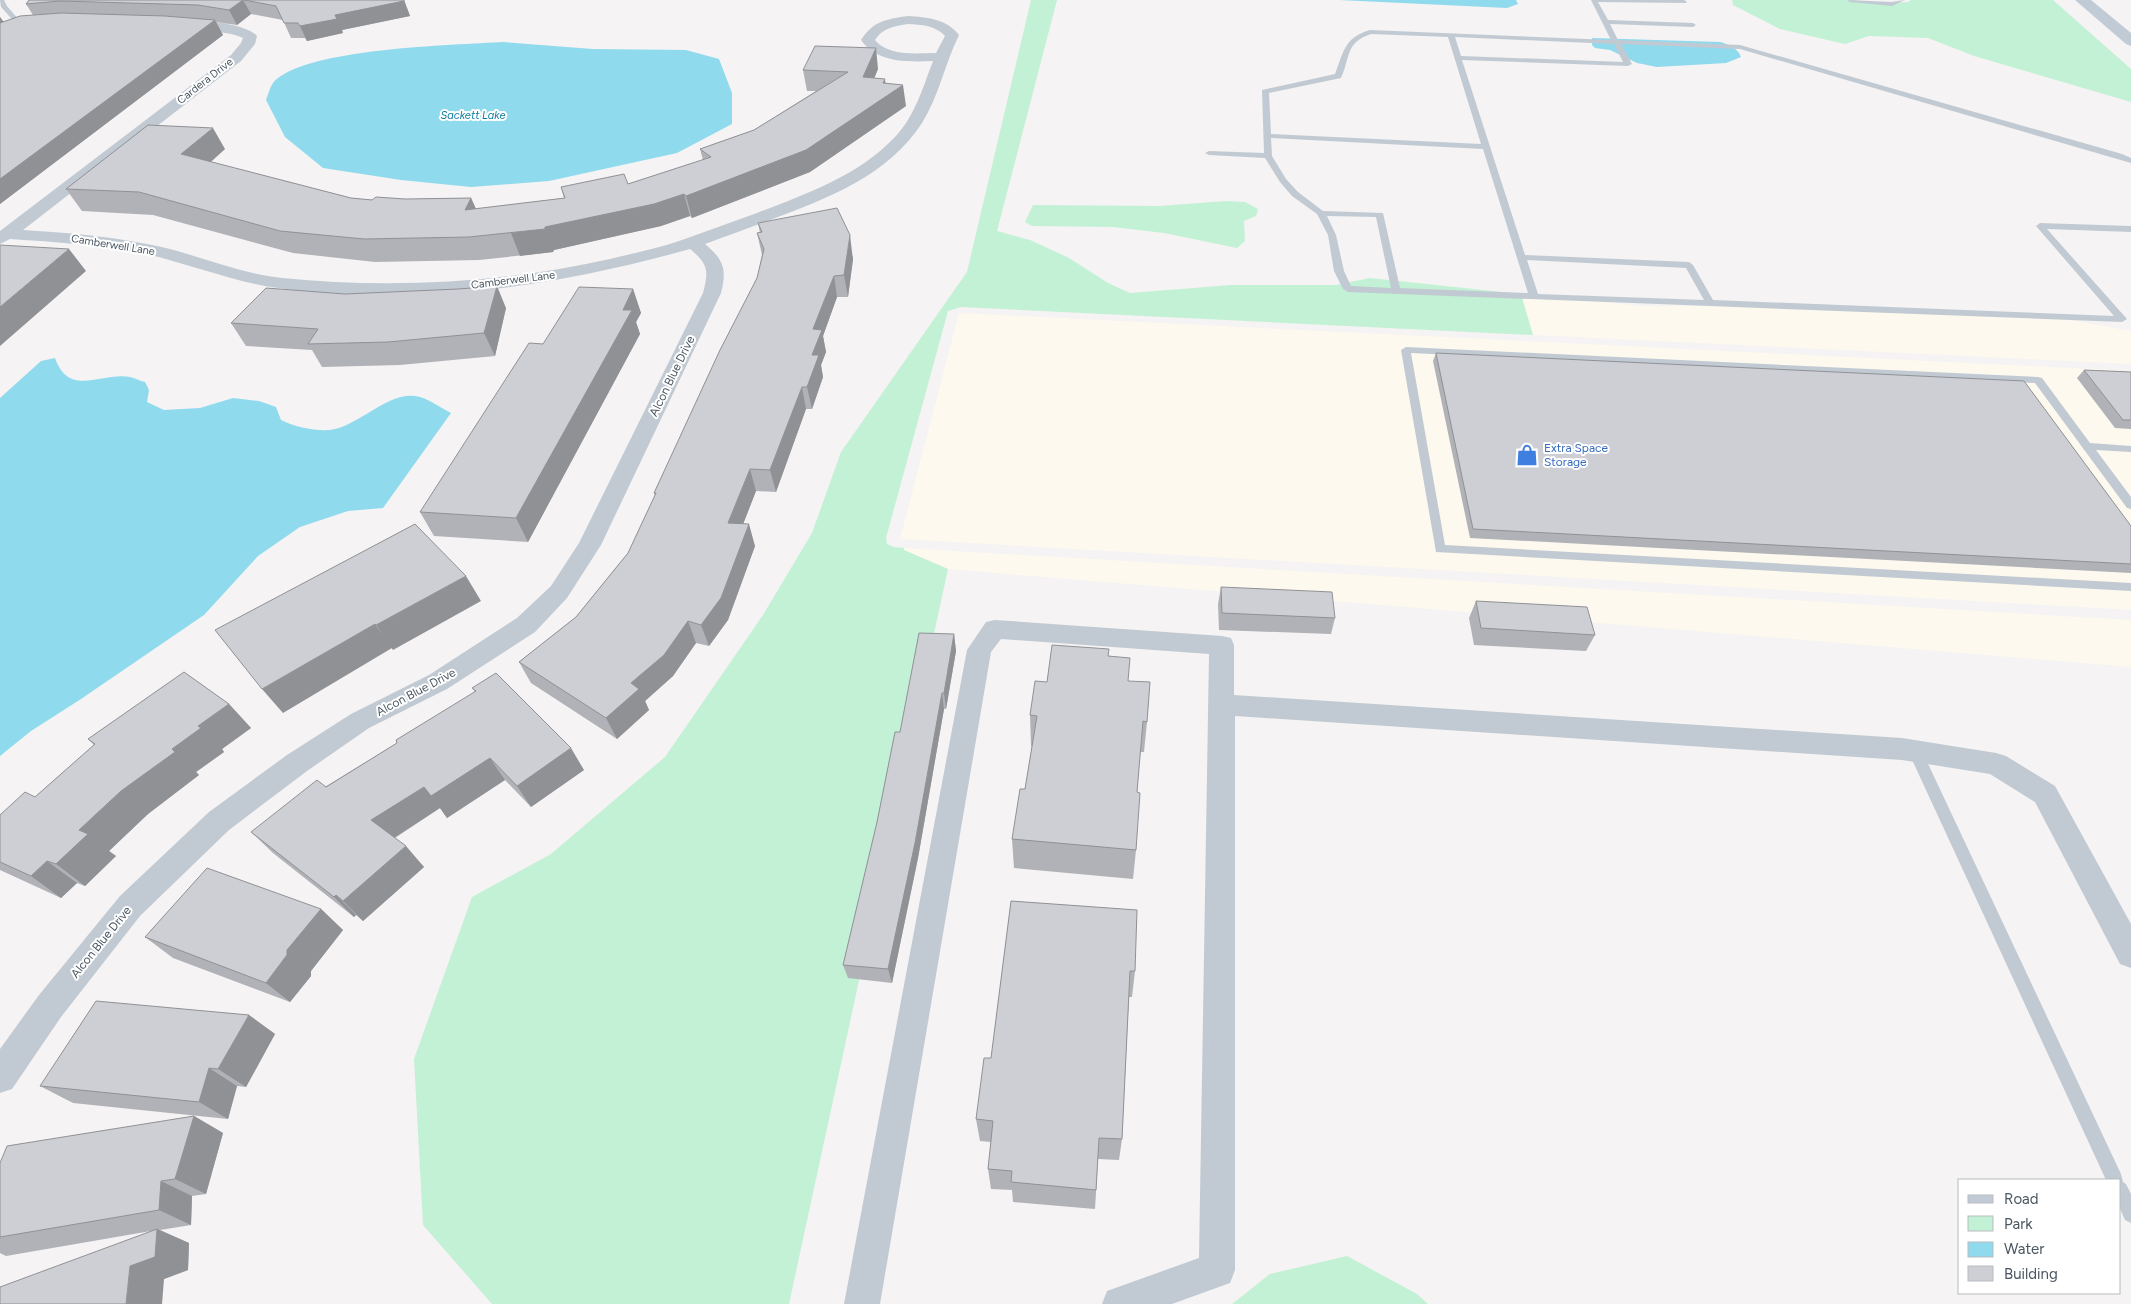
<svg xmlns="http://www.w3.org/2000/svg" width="2131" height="1304" viewBox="0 0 2131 1304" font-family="Figtree,sans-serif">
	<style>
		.commercial { fill: #fdf9ef }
		.green { fill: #c3f1d5 }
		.water { fill: #90daee }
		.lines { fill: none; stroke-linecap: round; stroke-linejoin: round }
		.lane { fill: #c1cad2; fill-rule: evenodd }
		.street { fill: #c1cad2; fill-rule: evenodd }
		.secondary { fill: #c1cbd6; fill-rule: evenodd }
		.wall { fill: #b0b2b7 }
		.shaded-wall { fill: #909195 }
		.building { fill: #cdcfd5; stroke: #909195 }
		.labels { text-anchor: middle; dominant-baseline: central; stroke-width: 4; stroke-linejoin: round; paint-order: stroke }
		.far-street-label { font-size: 11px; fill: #4a5661; stroke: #fff }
		.far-water-label { font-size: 11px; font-style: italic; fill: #0c7c9b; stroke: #fff }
		.street-label { font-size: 12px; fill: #4a5661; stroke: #fff }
		.shop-label { font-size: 12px; fill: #366cbe; stroke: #fff; text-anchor: start }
	</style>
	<rect width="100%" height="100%" fill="#f5f3f3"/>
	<path class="commercial" d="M1521,294L1642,306H1771L2033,313L2131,331V364L1533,335Z
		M959,313L2131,371V610L900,539Z
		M904,548L2131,620V667L948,569L904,550Z"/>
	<path class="green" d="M1031,0H1057L997,231L1030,240L1069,258L1108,283L1130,293L1231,285H1336L1370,278L1521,294L1533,335L961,307L948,311L886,538L887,544L894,547L904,548V550L948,569L789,1304H492L423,1225L414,1059L472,897L551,854L665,757L763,615L812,533L841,452L967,272Z
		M1732,0H1856L1874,4L1908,2L1911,0H2053L2131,69V102L1974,56L1928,38L1869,36L1845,44L1780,29L1733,5Z
		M1226,201L1245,202L1258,209L1256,216L1244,221L1245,241L1237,248L1164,233L1113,227L1032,226L1025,222L1033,205L1159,206Z
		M1347,1256L1417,1294L1428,1304H1232L1270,1274Z"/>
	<path class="water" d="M1339,0H1516L1518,4L1507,8Z
		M1592,38L1720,42C1728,44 1738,48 1741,57L1726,63L1657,67L1637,63L1610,50L1595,48L1592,45Z
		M503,42L593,49L686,50L719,59L732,93V124L677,153L549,181L471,187L401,180L323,168L285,137L266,100C268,95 270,87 273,83C302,48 456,45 503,42Z
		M55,358C69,398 101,372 130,377C135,378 140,381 145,382L149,390L147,402L164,410L200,408L233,398L259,401L276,407L281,420C295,427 314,431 330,430C361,426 389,389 420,397C430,400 441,408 451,413L383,508L348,511L300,527L258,556L204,615L81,699L31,731L0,756V398L41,361Z"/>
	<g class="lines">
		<path class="lane" d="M0,0H4L7,6L24,26V28H20L1,7Z
			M1591,0H1684L1687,2L1686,3L1598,2L1608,20L1693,23L1696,25L1693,27L1610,24L1618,40L1740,45L2122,154L2131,158V163L1740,49L1621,44L1632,64L1628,66L1462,60L1525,255L1689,262L1693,265L1713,300L2114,316L2036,226L2040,223L2131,226V232L2047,229L2127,319L2122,322L1348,292L1343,289L1334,271L1328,235L1317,214L1292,196L1280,182L1265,158L1209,155L1205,153L1209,151L1264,153L1262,90L1335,74C1344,51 1344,38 1370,30L1611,40ZM1371,34L1448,37L1481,144L1271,134L1269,93L1341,78C1351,56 1345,43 1371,34ZM1455,37L1614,44L1623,62L1461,56ZM1271,138L1483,149L1528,293L1400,288L1383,213L1323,211L1298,192L1286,179L1272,156ZM1327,216L1376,217L1391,288L1351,286L1344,271L1336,235ZM1527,260L1686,268L1704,300L1538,294Z
			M1847,0L1891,2L1905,0L1892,6L1850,2Z
			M1406,347L2038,377L2042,378L2090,443L2131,446V452L2096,450L2131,497V509L2127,508L2035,383L1411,353L1445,545L2131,583V591L1436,552L1401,350Z
			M1915,745L1920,747L1922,751L2121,1174L2123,1182L2126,1184L2131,1194V1223L2125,1220L2120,1209V1180H2106L1908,751L1910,747Z"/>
		<path class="street" d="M908,16C927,17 947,19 959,35C945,63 939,96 922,123C888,176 826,199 770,220C748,228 727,236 705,244C724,260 727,269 721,293L601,545L567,598L535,632L447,689L369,728L307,771L229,830L140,916L61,1017L12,1089L0,1093V1049L39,995L120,896L209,812L287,755L351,714L429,675L517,618L551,586L579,543L703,293C709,270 708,264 690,249C557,286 415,308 278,288C233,282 190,264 146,254C101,245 56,242 10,239L0,244V231L231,55L241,43L243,38C226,29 185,32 179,26C188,15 248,24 257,36L255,44L241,61L23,230C71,233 119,237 166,248C205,258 242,274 282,278C391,289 503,283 610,259C634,253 659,248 682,240C707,231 732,222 757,213C806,194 858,176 895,137C915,116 923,87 933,61C907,62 877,63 861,40C873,21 887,19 908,16ZM908,24C922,25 935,25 945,36L936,53C917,53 889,57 875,40C882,28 895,26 908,24Z
			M995,620L1222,636L1231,638L1234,645V695L1902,738L1996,753L2006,756L2055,786L2131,924V968L2120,964L2035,802L1990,774L1902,760L1235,716V1270L1230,1283L1172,1304H1102L1107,1291L1199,1258L1209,654L1001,639L991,652L880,1304H844L967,650L986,622Z"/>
		<path class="secondary" d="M2075,0H2091L2131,33V46L2126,44Z"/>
	</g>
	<path class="wall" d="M29,0H404L410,16L342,30L343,33L307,41L305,38H291L283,20L251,14L237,25L216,22L223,35L0,204V17L4,22L33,15L26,4Z
		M878,69L874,78L886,83L906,106L810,172L692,218L690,216L661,226L554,250L553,252L479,260L375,262L293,253L153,215L82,211L66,189L225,149L211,162L351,198L372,200L471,198L476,209L564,198L561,187L628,184L703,160L700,149L754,130L816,91H807L803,70Z
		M758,223L853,256L848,297H837L823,336L826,352L821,365L823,377L812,409H806L776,492L756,491L743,524L755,546L728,620L709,646L696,643L673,676L645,701L649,710L617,739L531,683L519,662L576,617L628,553L655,496L654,493L757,278L762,255L757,233H760Z
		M633,289L641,313L636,322L640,334L528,542L434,536L420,512L543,344Z
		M506,308L495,356L400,365L322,367L312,350L246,346L231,323Z
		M1436,353L2131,526V573L1470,538L1433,361Z
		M2084,370L2131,372V429L2115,428L2077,378Z
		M1221,587L1335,618L1331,634L1219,630L1218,604Z
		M1476,601L1595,635L1586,651L1474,645L1469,618Z
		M954,634L956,651L946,709H944L918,858L892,983L848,978L843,965L900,732Z
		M1109,656L1128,681L1147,722L1144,752H1140L1137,792L1136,850L1133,879L1014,868L1012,839L1025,789L1032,746H1031L1030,715L1047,682Z
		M472,688L584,770L531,807L505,780L447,818L440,808L395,838L424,867L363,921L356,915L354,917L273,853L251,832L397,743L475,692Z
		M229,704L251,728L222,749L224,752L196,772L199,775L148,814L109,851L116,856L85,886L77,883L61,898L0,870V815L35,797L94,745L88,739Z
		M1011,901L1135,971L1132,997H1129L1122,1139L1119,1160L1098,1159L1095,1209L1013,1202L1012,1190L991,1189L988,1169L991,1142L980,1141L976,1119L991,1058Z
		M321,909L343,930L311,971V976L290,1002L173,958L145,937Z
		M249,1015L275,1034L246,1087L237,1086L228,1119L73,1103L40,1086Z
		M194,1116L223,1133L206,1194L192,1196L191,1225L160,1230L189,1243L188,1270L164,1279L151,1231L6,1256L0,1253V1163Z"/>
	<path class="shaded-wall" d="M243,0L251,14L237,25L229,10Z
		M404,0L410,16L342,30L343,33L307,41L300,26L335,15Z
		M0,17L7,27L0,29Z
		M215,20L223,35L0,204V179Z
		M876,48L878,69L866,98L863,77Z
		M885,79L887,96L903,85L906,106L810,172L692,218L686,196L883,83Z
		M213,128L225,149L194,176L181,154Z
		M684,194L690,216L661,226L554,250L553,252L520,256L511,233L545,227Z
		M471,198L481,220L465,210Z
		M850,235L853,260L848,297L844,275Z
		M69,249L86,271L0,346V307Z
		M834,276L837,297L823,336L826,352L821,365L823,377L812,409L807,387L812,355L813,329Z
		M497,286L506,308L495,356L484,333Z
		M633,289L641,313L636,322L640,334L528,542L516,518Z
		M802,387L806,409L776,492L770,470Z
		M750,469L756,491L735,545L728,523Z
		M749,524L755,546L728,620L709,646L701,625Z
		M466,576L481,601L393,650L376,625Z
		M688,621L696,643L673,676L645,701L649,710L617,739L606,718L631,683Z
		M375,624L392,648L283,713L262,689Z
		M954,634L956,651L946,709L944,693Z
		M942,693L944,709L918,858L892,983L888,969Z
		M229,704L251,728L222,749L224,752L196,772L199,775L148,814L109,851L116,856L85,886L56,864L79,830L121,791L198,726Z
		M571,748L584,770L531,807L517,786Z
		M490,758L505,780L447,818L440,808L389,841L371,820L424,787Z
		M406,846L424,867L363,921L343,901Z
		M47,861L77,883L61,898L31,876Z
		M336,895L356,915L354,917L334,897Z
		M321,909L343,930L311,971V976L290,1002L266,983L287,950Z
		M249,1015L275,1034L246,1087L218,1069Z
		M209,1068L237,1086L228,1119L199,1102Z
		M194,1116L223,1133L206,1194L175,1179Z
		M161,1181L192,1196L191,1225L159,1210Z
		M157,1229L189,1243L188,1270L164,1279L162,1304H126L130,1266Z"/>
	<path class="building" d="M29,0H243L229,10L198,5L60,1L26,4Z
		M244,0H404V1L335,15L337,19L300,26L298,23H284L276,6Z
		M61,13L165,16L215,20L0,179V23L20,16Z
		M815,46L876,48L863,77L885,79L883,83L903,85L806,150L686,196L684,194L654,204L545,227V229L469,237L364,239L280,231L139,192L66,189L148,125L213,128L181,154L351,198L372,200L376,197L405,199L471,198L465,210L565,198L561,187L624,174L628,184L711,157L700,149L754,130L848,72L803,70Z
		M837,208L850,235L844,275L834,276L813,329L822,330L812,355H819L807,387H802L770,470L750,469L728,523L749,524L721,598L701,625L688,621L664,655L631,683L639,689L606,718L519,662L576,617L628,553L656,493H654L720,350L757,278L764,249L757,233L762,232L758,223Z
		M0,245L69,249L0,307Z
		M497,286L484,333L388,342L308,344L318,329L231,323L266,288L345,294L458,289Z
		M579,287L633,289L623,310H632L516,518L420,512L529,343L543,344Z
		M1436,353L2024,381L2131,526V564L1473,529Z
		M2084,370L2131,372V420H2123Z
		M415,524L466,576L376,625L375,624L262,689L215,630Z
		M1221,587L1332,592L1335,618L1222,613Z
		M1476,601L1587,607L1595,635L1481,628Z
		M919,633L954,634L944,693H942L915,843L888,969L843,965L877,822L895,732H900Z
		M1052,645L1109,649L1108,656L1130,658L1128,681L1150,682L1147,722L1143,721L1137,792L1140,793L1136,850L1012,839L1020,789H1025L1037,716L1030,715L1035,681L1047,682Z
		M184,672L229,704L198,726L201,728L172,749L175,752L121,791L79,830L88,834L56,864L47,861L31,876L0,862V815L25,792L35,797L95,744L88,739Z
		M496,673L571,748L517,786L490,758L431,796L424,787L371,820L406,846L343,901L336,895L334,897L251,832L317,780L326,787L397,743L396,740L476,691L472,688Z
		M207,868L321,909L287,950V955L266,983L145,937Z
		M1011,901L1137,910L1135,971H1130L1122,1139L1099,1138L1096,1190L1011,1182L1012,1171L988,1169L993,1121L976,1119L984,1058H991Z
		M96,1001L249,1015L218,1069L209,1068L199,1102L40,1086Z
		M194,1116L175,1179L161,1181L159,1210L0,1237V1163L7,1146Z
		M157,1229L155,1257L130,1266L126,1304H0V1287Z"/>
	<defs>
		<g id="shop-bare" transform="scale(1.725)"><path d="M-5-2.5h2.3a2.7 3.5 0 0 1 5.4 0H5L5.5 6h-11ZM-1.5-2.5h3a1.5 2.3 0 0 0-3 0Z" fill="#3f7fe0" stroke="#fff" stroke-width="2.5" paint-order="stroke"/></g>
	</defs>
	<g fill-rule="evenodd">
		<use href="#shop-bare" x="1527" y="455"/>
	</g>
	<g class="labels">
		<g class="far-street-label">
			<text transform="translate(205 81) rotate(-38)">Cardera Drive</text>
			<text transform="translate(113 245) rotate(9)">Camberwell Lane</text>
			<text transform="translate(513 280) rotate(-7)">Camberwell Lane</text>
		</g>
		<g class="far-water-label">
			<text x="473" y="115">Sackett Lake</text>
		</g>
		<g class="street-label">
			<text transform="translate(672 376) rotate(-64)">Alcon Blue Drive</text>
			<text transform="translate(416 692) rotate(-28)">Alcon Blue Drive</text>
			<text transform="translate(101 942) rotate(-51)">Alcon Blue Drive</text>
		</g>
		<g class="shop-label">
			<text x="1544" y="448">Extra Space<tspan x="1544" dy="14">Storage</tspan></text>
		</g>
	</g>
	<rect x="1958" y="1179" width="162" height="115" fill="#ffffff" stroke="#b7bbc0"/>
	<rect x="1968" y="1195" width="25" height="8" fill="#c1cbd6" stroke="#b7bbc0"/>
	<text x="2004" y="1204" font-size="15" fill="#4a5661">Road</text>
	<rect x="1968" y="1216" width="25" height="15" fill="#c3f1d5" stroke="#b7bbc0"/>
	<text x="2004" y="1229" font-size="15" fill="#4a5661">Park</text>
	<rect x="1968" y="1242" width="25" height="15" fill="#90daee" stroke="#b7bbc0"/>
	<text x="2004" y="1254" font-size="15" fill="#4a5661">Water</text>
	<rect x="1968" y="1266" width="25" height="15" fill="#cdcfd5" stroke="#b7bbc0"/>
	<text x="2004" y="1279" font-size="15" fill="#4a5661">Building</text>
</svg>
